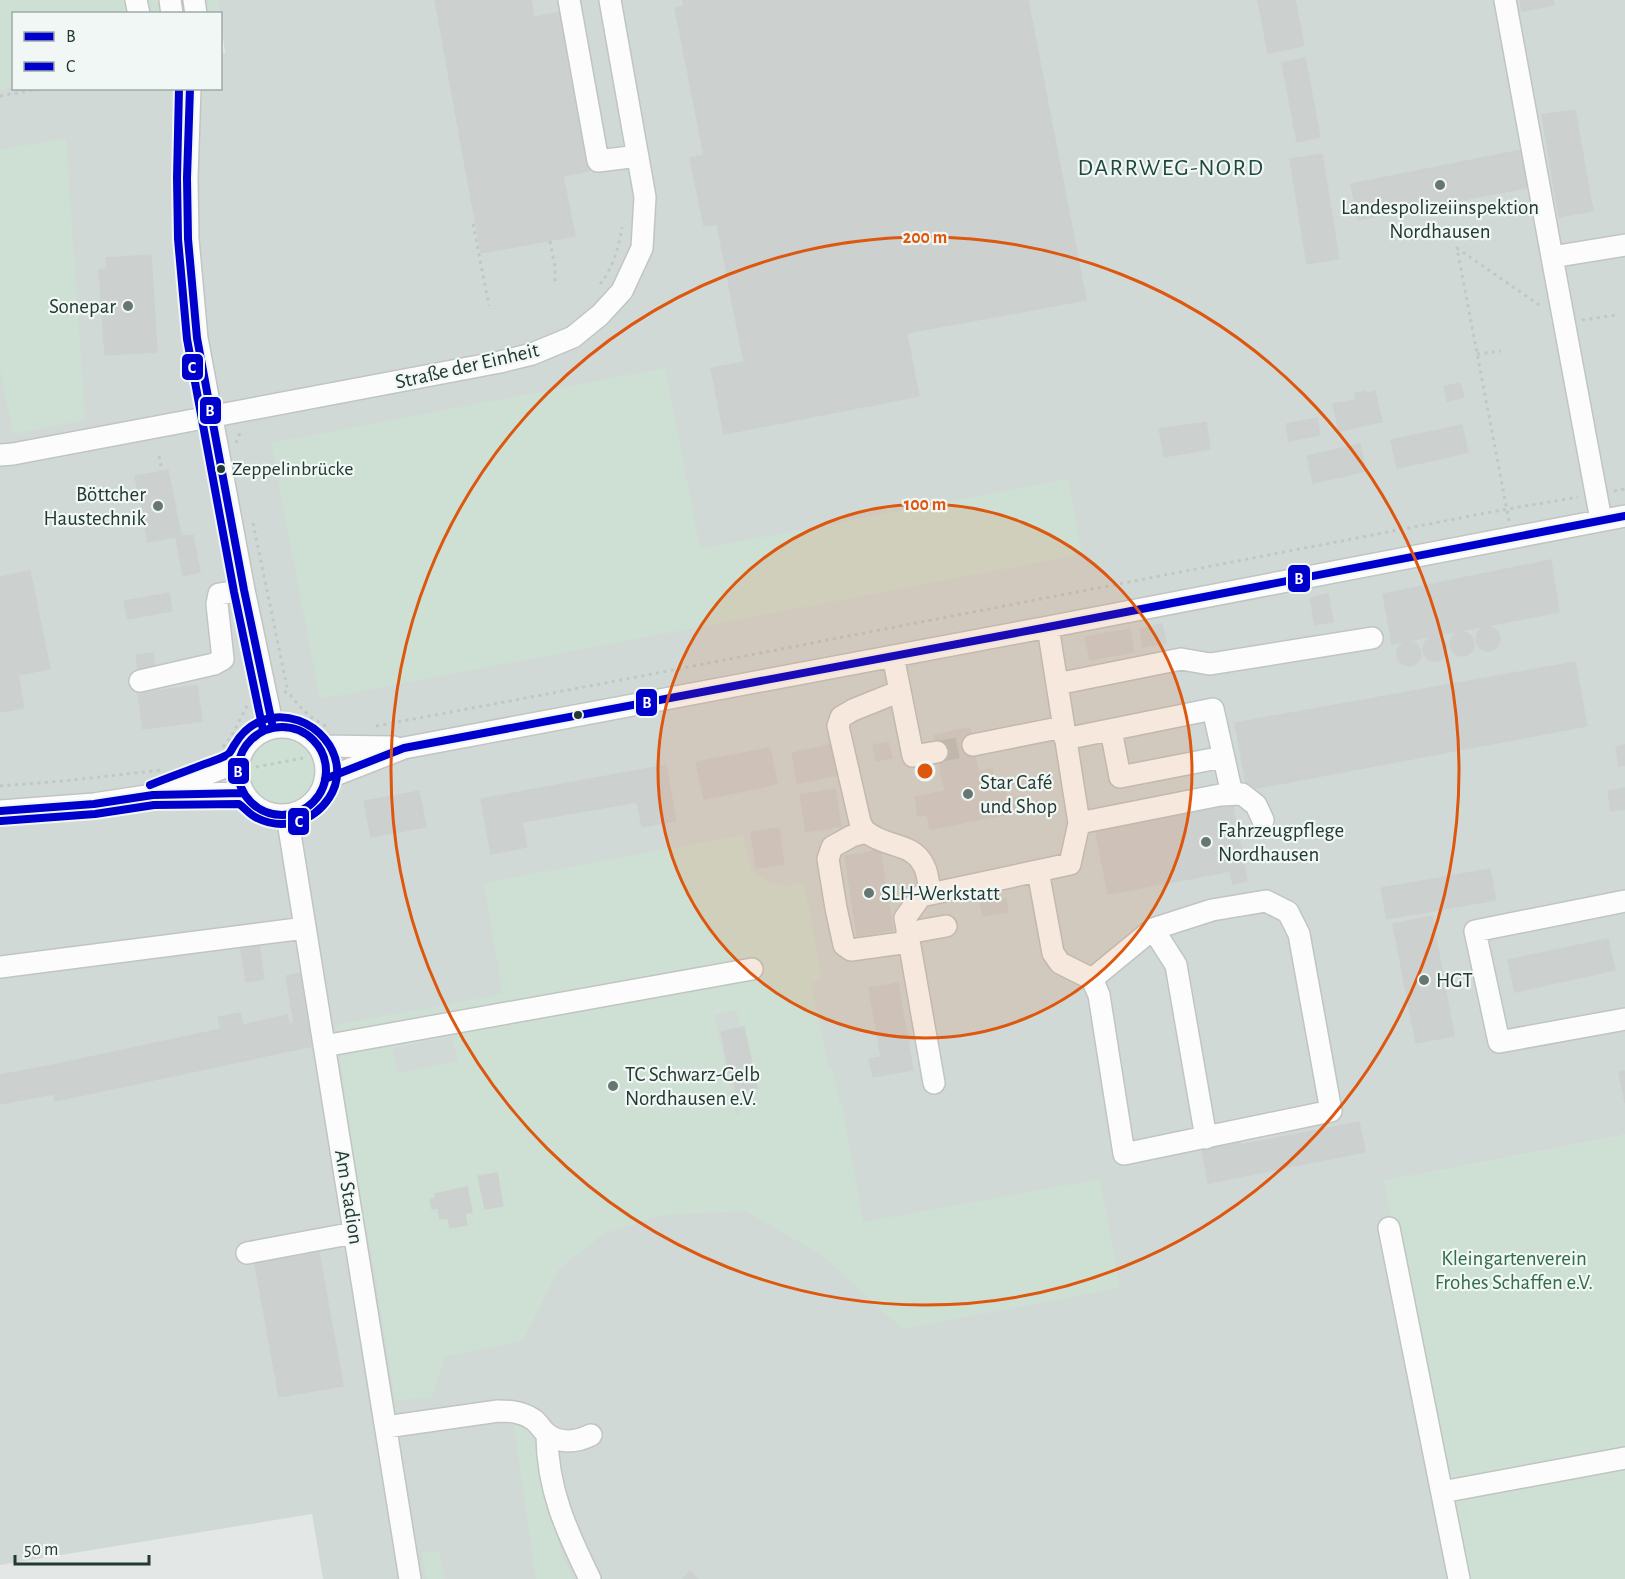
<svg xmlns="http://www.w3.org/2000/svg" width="1625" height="1579" viewBox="0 0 1625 1579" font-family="'Alegreya Sans',sans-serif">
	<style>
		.built { fill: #d1d9d6 }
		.green { fill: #cde0d3; fill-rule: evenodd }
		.building { fill: #ccd0cf; stroke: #ccd1cf; stroke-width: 1.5 }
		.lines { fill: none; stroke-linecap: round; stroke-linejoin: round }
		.minor-tunnel { stroke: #bdc5c2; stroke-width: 21; stroke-dasharray: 21 10; stroke-linecap: butt }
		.minor-casing { stroke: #c0c5c3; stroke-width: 24 }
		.path { stroke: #c0c8c4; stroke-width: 3; stroke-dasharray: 3 4.5; stroke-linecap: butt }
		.minor { stroke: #fbfcfb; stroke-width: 21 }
		.bus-1-casing { stroke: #f1f7f4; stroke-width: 12 }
		.bus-2-casing { stroke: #f1f7f4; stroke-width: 12 }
		.bus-1 { stroke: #0000cd; stroke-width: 8 }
		.bus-2 { stroke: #0000cd; stroke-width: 8 }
		.ring { fill: none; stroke: #de570e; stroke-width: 3 }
		.poi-dot { fill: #667672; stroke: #f1f7f4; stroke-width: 2 }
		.bus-dot { fill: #233933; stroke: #f1f7f4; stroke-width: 2 }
		.labels { text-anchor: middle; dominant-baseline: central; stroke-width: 4.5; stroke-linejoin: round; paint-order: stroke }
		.bus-label { font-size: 20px; fill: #233933; stroke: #f1f7f4; text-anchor: start }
		.poi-label { font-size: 21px; fill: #233933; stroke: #f1f7f4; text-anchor: start }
		.street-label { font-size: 21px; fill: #233933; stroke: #f1f7f4 }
		.park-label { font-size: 21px; fill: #306c47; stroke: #f1f7f4 }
		.quarter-label { font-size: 24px; letter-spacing: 1.5px; fill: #20493f; stroke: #f1f7f4 }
		.centre { fill: #de570e; stroke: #f1f7f4; stroke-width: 3 }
		.ring-label { font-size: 18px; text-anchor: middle; font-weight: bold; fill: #de570e; stroke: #f1f7f4; stroke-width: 4.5; stroke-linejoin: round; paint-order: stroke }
		.line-badge { stroke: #f1f7f4; stroke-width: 2 }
		.badge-label { font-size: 16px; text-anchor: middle; font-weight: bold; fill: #fff }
	</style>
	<rect width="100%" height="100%" fill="#e3e8e6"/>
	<path class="built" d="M217,0H1625V1135L1385,1181L1463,1579H323L312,1514L0,1565V89L13,87L14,88H220L221,53H225L220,14L219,13Z"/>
	<path class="green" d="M0,0H217L219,13L14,14L13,87L0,89Z
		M66,138L85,420L13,434L0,369V150Z
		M665,368L700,549L1068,479L1082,554L320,699L271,443Z
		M246 771a37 37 0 1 1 74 0a37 37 0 1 1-74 0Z
		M743,835L751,870L769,883L788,886L804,882L822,980L811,983L829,1068H832L840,1104H842L863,1222L1100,1179L1120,1288L902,1329L822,1255L745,1211L663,1215L605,1233L559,1269L523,1341L446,1356L431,1398L395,1400L372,1255L358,1188L335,1025L503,994L484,883ZM736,1010L741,1028H745L757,1088L736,1093L740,1114L736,1115L714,1015ZM452,1036L458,1061L397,1073L392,1048Z
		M1625,1135V1579H1463L1384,1181Z
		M514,1425L526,1428L538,1444L546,1496L562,1555L574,1579H536Z
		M439,1552L445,1579H426L422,1553Z"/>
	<path class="building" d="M435,0H531L534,17L561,12L589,171L563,176L575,236L481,253Z
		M683,0H717L684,6Z
		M717,0H787L868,406L724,434L711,368L744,362L717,224L704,226L690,158L704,155L675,8Z
		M787,0H841L919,396L868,406Z
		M841,0H1028L1086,300L907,333Z
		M1258,0H1295L1304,46L1268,53Z
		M1520,0H1553L1554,5L1522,11Z
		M1305,58L1320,137L1297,142L1282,63Z
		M1575,110L1593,211L1559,217L1542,115Z
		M1522,150L1530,187L1358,220L1351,184Z
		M1322,154L1339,259L1307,264L1290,159Z
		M151,255L157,352L105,355L99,270L107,269L106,258Z
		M1460,383L1464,397L1447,401L1444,386Z
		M1365,391L1371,424L1339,431L1333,404L1356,400L1354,393Z
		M1375,391L1382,422L1371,424L1365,394Z
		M1317,418L1320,435L1289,441L1286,424Z
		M1206,422L1210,449L1164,457L1159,429Z
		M1462,425L1468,452L1435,460L1429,432Z
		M1429,432L1435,460L1397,468L1391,440Z
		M1360,444L1366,471L1340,477L1334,450Z
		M1334,450L1340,477L1313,483L1307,456Z
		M168,470L181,536L148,542L135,476Z
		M193,535L200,572L183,576L176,537Z
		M1551,560L1559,612L1392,644L1383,594Z
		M30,571L50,669L18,675L24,708L0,712V577Z
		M169,593L172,611L128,619L124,601Z
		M1328,594L1333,622L1315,625L1310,598Z
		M1162,624L1166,643L1143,647L1140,629Z
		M1476 639a12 12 0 1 1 24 0a12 12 0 1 1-24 0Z
		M1130,629L1134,652L1090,660L1085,637Z
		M1450 644a12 12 0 1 1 24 0a12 12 0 1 1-24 0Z
		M1423 649a12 12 0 1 1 24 0a12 12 0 1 1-24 0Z
		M1397 654a12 12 0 1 1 24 0a12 12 0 1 1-24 0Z
		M153,653L155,668L138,671L136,655Z
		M1575,662L1587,726L1247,790L1235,723Z
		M197,685L202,721L143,729L138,694Z
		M970,728L978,771L942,778L934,735Z
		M888,742L892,758L876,761L873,745Z
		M834,744L839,775L797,783L792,753Z
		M1625,745V765L1619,766L1616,747Z
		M770,748L777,784L704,799L696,762Z
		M666,765L676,821L642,827L637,802L522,822L527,847L491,854L481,799Z
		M992,769L995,780L1003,778L1007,799L918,816L915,797L945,791L942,778Z
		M1625,788V809L1611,811L1608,791Z
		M835,789L841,826L806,832L800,795Z
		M419,791L426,827L371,837L364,801Z
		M1023,796L1025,811L930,829L927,814Z
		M1232,801L1247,881L1233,884L1230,871L1179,881L1166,814Z
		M1166,814L1179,881L1108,894L1095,827Z
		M779,828L784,864L756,868L751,832Z
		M880,850L893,930L857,936L845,856Z
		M1490,869L1496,900L1387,919L1381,888Z
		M1006,898L1008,912L983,916L980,902Z
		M1432,916L1454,1036L1416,1043L1393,924Z
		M1608,939L1615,970L1515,992L1508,960Z
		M259,946L264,979L246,982L241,949Z
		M302,973L314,1046L294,1050L289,1025L294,1023L286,976Z
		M898,983L913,1070L873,1077L869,1059L881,1057L869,988Z
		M240,1013L243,1025L287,1015L294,1050L55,1101L48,1066L221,1029L218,1017Z
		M744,1027L757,1088L736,1093L734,1081L731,1082L721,1032Z
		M48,1066L53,1094L0,1104V1075Z
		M1625,1071V1103L1619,1072Z
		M1359,1122L1365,1152L1208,1183L1202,1149L1240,1141L1241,1145Z
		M497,1173L503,1206L485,1209L478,1176Z
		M467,1187L472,1212L465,1214L467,1225L450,1228L448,1218L440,1219L438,1208L432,1209L430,1199L436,1198L435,1194Z
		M319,1253L343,1386L279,1397L255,1264Z
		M690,1571L698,1579H683Z"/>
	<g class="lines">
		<path class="minor-tunnel" d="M937,752L973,745"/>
		<g class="minor-casing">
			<path id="minor" d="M136,0L139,14
				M170,0L172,14
				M194,0L196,14
				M569,0L598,161L638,156
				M1505,0L1552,257
				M190,88L187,178L188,239L197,338L244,590L273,728
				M0,455L13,454L500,362L532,354L573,337L600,315L622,291L642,248L645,197L610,0
				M1601,520L1552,257L1625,245
				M893,656L913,756L937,752
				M140,681L214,664L223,659L217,604L219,594L244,590
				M1057,684L1181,659L1210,664L1372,638
				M900,691L853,710L841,717L838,726L860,822C862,826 864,831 868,833C887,848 913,842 924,866C928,873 929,885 930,894
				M238 771a44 44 0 1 1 88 0a44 44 0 1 1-88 0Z
				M1111,730L1120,777L1223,757
				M1065,739L1213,709L1232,794
				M973,745L1063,727
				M318,746L394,747
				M325,779L404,748L1048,627L1625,516
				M166,790L238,762
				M0,811L94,804L153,795L243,793
				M287,815L410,1579
				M1079,823L1220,795L1242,794L1256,805L1263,820
				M866,832L852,836L832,847L828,859L836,908L844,945L851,950L909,942
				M1038,871L1053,953L1060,963L1092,979L1099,995L1124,1154L1331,1111L1299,934L1288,912L1266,901L1212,910L1153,929L1092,979
				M1625,901L1475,931L1499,1042L1625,1019
				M1153,929L1176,965L1206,1138
				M907,933L946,926
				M0,967L305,928
				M324,1046L752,969
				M934,1083L905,918L921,896L1070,864L1079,823L1048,627
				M1389,1228L1459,1579
				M247,1253L354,1233
				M386,1427L498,1411C511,1411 523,1412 534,1420C539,1424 542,1430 547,1434C560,1444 577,1442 591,1435
				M547,1435C547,1489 567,1532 590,1579
				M1442,1492L1625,1458"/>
		</g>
		<path class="path" d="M0,96L43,88
			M473,224L489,306
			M550,241L555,267V281
			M600,284C613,268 619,247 622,227
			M1582,320L1617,315
			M1477,354L1501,351
			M236,443L239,435L243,430
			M159,456L162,471
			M1614,491L1625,489
			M1509,521L1457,248L1542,307
			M253,523L288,692
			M284,692H288C299,706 309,718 326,726
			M376,726L574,689L1507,509L1578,497
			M223,747L231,737L248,704
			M256,767L303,758
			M0,786L63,781L162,770"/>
		<use href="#minor" class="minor"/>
		<g class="bus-1-casing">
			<path id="bus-1" d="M190,88L187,178L188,239L197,338L244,590L273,728
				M238 771a44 44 0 1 1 88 0a44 44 0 1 1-88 0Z
				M325,779L404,748L1048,627L1625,516
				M0,811L94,804L153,795L243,793"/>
		</g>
		<g class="bus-2-casing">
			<path id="bus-2" d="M179,88L177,178L178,239L187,339L234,592L263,730
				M1,821L95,814L154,805L239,804C245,808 250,815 257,818C283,831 313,822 329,798C356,757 311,707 266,719C253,723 242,732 235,744C232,748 231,753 227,755C220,759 210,762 202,765C184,772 167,778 150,785"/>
		</g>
		<use href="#bus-1" class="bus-1"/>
		<use href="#bus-2" class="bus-2"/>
	</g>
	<circle cx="925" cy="771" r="267" fill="#de570e" fill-opacity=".12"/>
	<g class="ring">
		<circle cx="925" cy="771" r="267"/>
		<circle cx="925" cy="771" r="534"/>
	</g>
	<g class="poi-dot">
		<circle cx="1440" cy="185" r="6"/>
		<circle cx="128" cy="306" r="6"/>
		<circle cx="158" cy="506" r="6"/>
		<circle cx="968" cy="794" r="6"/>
		<circle cx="1206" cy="842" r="6"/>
		<circle cx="869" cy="893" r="6"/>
		<circle cx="1424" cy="980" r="6"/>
		<circle cx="613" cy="1086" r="6"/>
	</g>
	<g class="bus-dot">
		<circle cx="221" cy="469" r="5"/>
		<circle cx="578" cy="715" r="5"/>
	</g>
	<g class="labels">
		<g class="bus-label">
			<text x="232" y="469">Zeppelinbrücke</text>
		</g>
		<g class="poi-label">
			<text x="1440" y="207" text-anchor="middle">Landespolizeiinspektion<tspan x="1440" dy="24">Nordhausen</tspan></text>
			<text x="116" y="306" text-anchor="end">Sonepar</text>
			<text x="146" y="494" text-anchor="end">Böttcher<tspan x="146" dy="24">Haustechnik</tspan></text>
			<text x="980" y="782">Star Café<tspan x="980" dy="24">und Shop</tspan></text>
			<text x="1218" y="830">Fahrzeugpflege<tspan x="1218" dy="24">Nordhausen</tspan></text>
			<text x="881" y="893">SLH-Werkstatt</text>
			<text x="1436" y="980">HGT</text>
			<text x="625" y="1074">TC Schwarz-Gelb<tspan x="625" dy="24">Nordhausen e.V.</tspan></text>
		</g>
		<g class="street-label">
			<text transform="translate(467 366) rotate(-13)">Straße der Einheit</text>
			<text transform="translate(349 1197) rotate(81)">Am Stadion</text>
		</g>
		<g class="park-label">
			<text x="1514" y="1258">Kleingartenverein<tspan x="1514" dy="24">Frohes Schaffen e.V.</tspan></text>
		</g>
		<g class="quarter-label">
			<text x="1171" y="168">DARRWEG-NORD</text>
		</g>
	</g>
	<circle cx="925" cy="771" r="9" class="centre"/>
	<g class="ring-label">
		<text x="925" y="243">200 m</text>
		<text x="925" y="510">100 m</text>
	</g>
	<g class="line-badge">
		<rect x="181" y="353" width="23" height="28" rx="6" fill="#0000cd"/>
		<rect x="199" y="396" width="23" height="29" rx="6" fill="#0000cd"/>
		<rect x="1287" y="564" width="24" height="29" rx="6" fill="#0000cd"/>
		<rect x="635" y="688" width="23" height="29" rx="6" fill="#0000cd"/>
		<rect x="227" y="757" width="23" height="28" rx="6" fill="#0000cd"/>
		<rect x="287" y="807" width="23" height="29" rx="6" fill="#0000cd"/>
	</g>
	<g class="badge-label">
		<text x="192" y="373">C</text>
		<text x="210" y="416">B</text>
		<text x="1299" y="584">B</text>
		<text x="647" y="708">B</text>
		<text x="238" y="777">B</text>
		<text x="299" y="827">C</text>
	</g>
	<rect x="12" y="12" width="210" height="78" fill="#f1f7f4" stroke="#9faba7" stroke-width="1.5"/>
	<rect x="24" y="32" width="30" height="9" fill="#0000cd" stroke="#9faba7" stroke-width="1.5"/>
	<text x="66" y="42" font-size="18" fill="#233933">B</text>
	<rect x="24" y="62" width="30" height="9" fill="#0000cd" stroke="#9faba7" stroke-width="1.5"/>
	<text x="66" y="72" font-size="18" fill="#233933">C</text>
	<path d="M15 1555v9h134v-9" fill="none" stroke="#233933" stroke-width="3"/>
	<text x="24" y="1555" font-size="18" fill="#233933" stroke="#f1f7f4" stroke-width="4.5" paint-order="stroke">50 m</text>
</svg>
